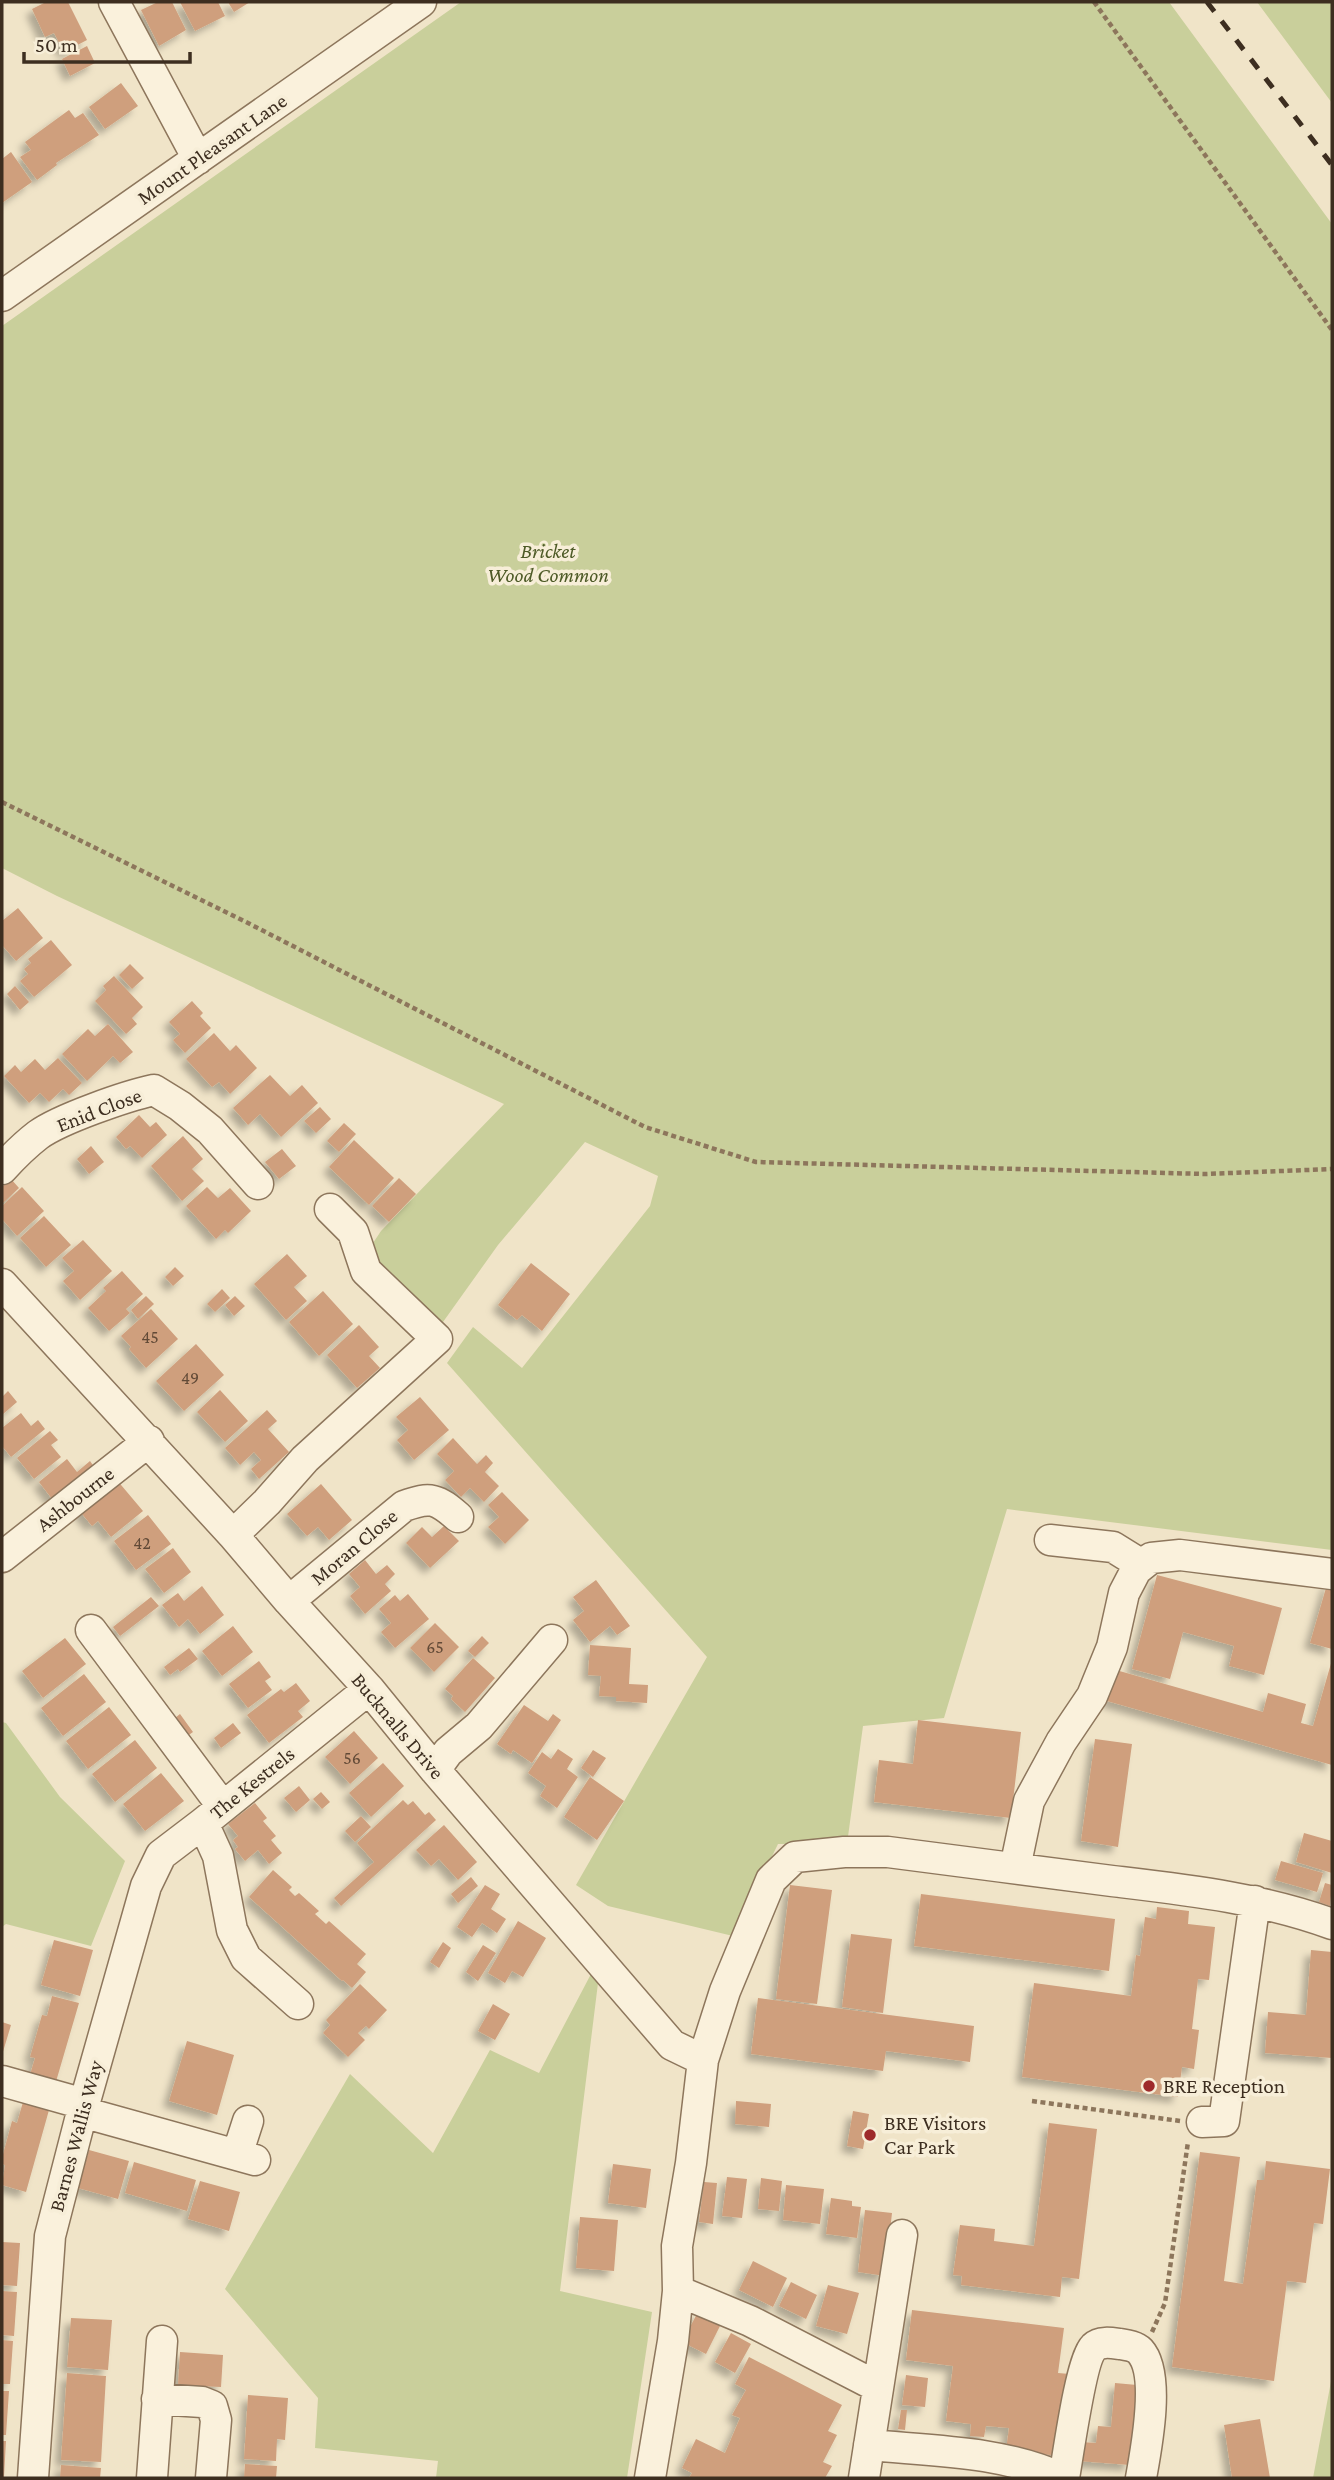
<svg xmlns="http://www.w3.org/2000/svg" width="1334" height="2480" viewBox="0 0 1334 2480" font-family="'Crimson Pro',serif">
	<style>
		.green { fill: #c9cf9b }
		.building { fill: #cf9f7d; filter: url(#shadow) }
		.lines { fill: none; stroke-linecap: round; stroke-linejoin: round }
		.minor-casing { stroke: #8d765c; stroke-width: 33 }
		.path { stroke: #8d765c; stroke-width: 4.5; stroke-dasharray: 5 3.5; stroke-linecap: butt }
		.minor { stroke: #faf1dc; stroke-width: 30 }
		.rail { stroke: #3d2e20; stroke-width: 5; stroke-dasharray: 12 12; stroke-linecap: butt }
		.poi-dot { fill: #9e2a2b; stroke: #f7eed8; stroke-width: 2.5 }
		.labels { text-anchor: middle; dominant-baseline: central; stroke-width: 7; stroke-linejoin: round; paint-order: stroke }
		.number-label { font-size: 18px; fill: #624a37 }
		.street-label { font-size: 21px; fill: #3d2e20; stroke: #f7eed8 }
		.park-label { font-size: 21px; font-style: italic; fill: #4d5a26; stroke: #f7eed8 }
		.poi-label { font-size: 21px; fill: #3d2e20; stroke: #f7eed8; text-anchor: start }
	</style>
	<defs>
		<filter id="shadow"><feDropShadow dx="-6" dy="6" stdDeviation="3.5" flood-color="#0004"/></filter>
	</defs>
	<rect width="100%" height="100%" fill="#f0e4c8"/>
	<path class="green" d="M461,2H1169L1332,224V1550L1007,1509L944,1718L863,1726L847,1844H778L733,1936L608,1906L576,1885L707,1657L447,1363L473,1327L522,1368L650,1206L658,1176L585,1142L498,1245L443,1322L375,1267L371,1246L381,1231L504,1104L57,896L2,868V326Z
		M1257,2H1332V103Z
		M2,1722L6,1723L60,1797L125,1861L91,1946L6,1924L2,1927Z
		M591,1974L598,1983L560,2291L652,2312L627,2478H436L438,2461L315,2448L318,2398L225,2289L350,2074L433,2153L490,2050L539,2073Z
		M1332,2376V2478H1313Z"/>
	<path class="building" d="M46,2H68L87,40L64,52L54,33L45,37L32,9Z
		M158,2H172L186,30L159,46L141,10Z
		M180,2H218L225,16L195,31Z
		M228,2H250L234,12Z
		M87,46L95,63L70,76L62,59Z
		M121,83L138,106L105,129L89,107Z
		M69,110L75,118L83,113L99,135L56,163L57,165L37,180L20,157L31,150L25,142Z
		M11,152L32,182L2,203V159Z
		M18,908L43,938L16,961L2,945V921Z
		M51,940L72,965L34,997L20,981L28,974L24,969L31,963L28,959Z
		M130,964L144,978L132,989L119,975Z
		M114,976L143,1007L132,1018L137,1024L126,1034L95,1001L106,990L103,986Z
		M15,986L29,1002L20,1010L7,994Z
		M192,1001L203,1013L200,1016L211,1028L185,1053L173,1040L180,1034L169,1022Z
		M108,1024L133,1052L120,1063L113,1056L87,1081L62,1054L88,1029L95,1036Z
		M214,1033L230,1051L236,1045L257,1068L230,1094L219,1082L212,1087L186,1059Z
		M58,1058L82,1083L69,1095L63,1089L49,1102L40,1093L29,1103L4,1076L15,1065L21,1072L35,1059L45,1070Z
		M270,1075L290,1096L302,1085L318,1103L281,1137L260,1114L248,1125L233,1108Z
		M320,1107L331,1119L316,1133L304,1121Z
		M139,1115L150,1127L156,1122L167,1135L142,1158L130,1146L126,1149L116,1137Z
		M344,1123L356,1134L339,1152L327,1141Z
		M183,1136L203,1159L192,1169L204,1181L182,1201L151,1166Z
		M354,1140L394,1178L369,1205L329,1167Z
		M91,1146L104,1162L89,1174L77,1159Z
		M282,1149L296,1166L279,1179L265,1162Z
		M399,1178L416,1194L389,1222L372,1206Z
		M11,1179L19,1188L2,1204V1187Z
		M22,1187L44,1211L17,1236L2,1219V1206Z
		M207,1187L218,1198L230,1188L251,1211L228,1233L225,1230L216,1239L186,1206Z
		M44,1216L71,1245L46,1267L20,1238Z
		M83,1240L112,1271L80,1300L63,1281L74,1271L62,1258Z
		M287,1254L307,1276L294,1287L307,1301L286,1320L254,1284Z
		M531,1263L570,1294L542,1331L522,1315L517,1320L498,1305Z
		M175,1267L184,1276L173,1286L165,1277Z
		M122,1271L143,1294L126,1309L130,1313L109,1331L88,1308L106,1291L103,1288Z
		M222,1289L230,1298L215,1312L207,1304Z
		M323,1291L353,1324L319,1356L289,1322Z
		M146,1296L154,1304L138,1319L131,1310Z
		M235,1296L245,1306L234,1316L225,1305Z
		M151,1309L178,1339L146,1368L129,1349L131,1347L121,1336Z
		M359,1325L379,1347L369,1356L380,1368L357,1388L327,1355Z
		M196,1344L224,1375L184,1411L156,1381Z
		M220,1390L248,1421L225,1442L197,1412Z
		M8,1391L17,1402L2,1415V1397Z
		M420,1397L449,1430L414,1460L397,1440L408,1430L396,1417Z
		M267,1410L277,1421L268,1429L289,1452L259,1479L251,1469L261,1460L254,1452L240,1465L225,1448Z
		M21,1413L31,1426L38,1420L45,1429L11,1457L2,1446V1428Z
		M50,1431L58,1440L51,1445L61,1457L34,1479L17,1458Z
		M453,1438L477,1464L486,1455L493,1463L485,1472L499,1486L484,1502L470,1488L461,1497L445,1480L454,1471L437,1454Z
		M67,1459L77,1472L90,1461L97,1471L56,1504L39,1482Z
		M116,1479L143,1511L111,1537L98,1521L92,1526L78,1509Z
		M321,1484L352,1520L329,1540L318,1527L307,1536L287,1514Z
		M502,1492L529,1520L505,1544L488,1527L499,1517L488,1505Z
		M148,1515L171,1544L136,1570L114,1541Z
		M444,1526L459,1541L430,1568L406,1543L422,1527L432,1537Z
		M173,1548L191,1572L164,1593L145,1569Z
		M365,1560L376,1574L387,1565L395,1574L385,1584L391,1591L365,1614L350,1596L360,1587L349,1574Z
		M1157,1575L1282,1608L1264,1675L1229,1666L1234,1646L1183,1632L1170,1679L1132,1669Z
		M596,1580L630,1626L617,1635L610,1626L590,1642L573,1620L584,1611L573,1597Z
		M1328,1581L1332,1583V1649L1310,1643Z
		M202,1586L224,1615L200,1634L188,1619L179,1627L162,1605L178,1593L184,1601Z
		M408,1594L429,1619L395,1648L381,1632L391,1623L379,1609L395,1595L400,1601Z
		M151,1597L159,1606L120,1636L113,1627Z
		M435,1623L459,1647L434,1672L410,1648Z
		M233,1626L253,1652L222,1676L202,1651Z
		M482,1636L489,1643L475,1657L468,1651Z
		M65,1638L86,1664L43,1698L22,1671Z
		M590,1645L631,1648L629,1684L648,1685L647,1703L616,1701V1697L599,1696L601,1676L588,1675Z
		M189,1648L198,1659L180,1672L178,1669L170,1675L164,1667Z
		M473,1658L495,1678L465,1712L451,1699L453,1696L445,1689Z
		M1332,1660V1765L1107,1701L1116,1670L1263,1712L1268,1693L1306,1704L1301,1723L1313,1726Z
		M259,1661L271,1677L265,1681L272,1690L248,1708L229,1684Z
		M84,1674L106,1702L63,1736L41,1708Z
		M296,1683L310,1701L298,1711L303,1717L269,1743L247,1715L281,1689L284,1692Z
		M524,1705L548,1721L553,1714L561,1720L532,1763L513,1750L511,1754L497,1744Z
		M109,1707L131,1735L88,1769L66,1741Z
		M180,1714L193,1732L183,1739L170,1722Z
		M918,1720L1021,1732L1011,1818L874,1802L879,1760L913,1764Z
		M233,1723L241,1733L221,1748L214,1738Z
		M354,1731L378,1758L350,1784L325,1757Z
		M1095,1739L1132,1744L1118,1847L1081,1841Z
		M135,1740L157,1768L115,1802L92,1774Z
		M558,1749L573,1759L567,1769L578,1777L557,1808L540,1796L546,1786L528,1773L542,1752L551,1759Z
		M593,1750L606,1758L593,1777L581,1768Z
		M383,1763L404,1786L371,1817L349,1793Z
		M161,1773L184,1801L145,1831L123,1804Z
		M590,1777L624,1801L597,1840L564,1817Z
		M299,1786L310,1800L296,1812L284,1798Z
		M321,1792L330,1802L322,1809L313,1799Z
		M403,1800L408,1805L413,1801L425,1815L429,1812L436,1820L341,1906L334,1898L374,1862L357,1843Z
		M255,1803L267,1818L263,1821L276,1836L271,1840L282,1853L269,1864L258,1850L245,1861L235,1849L238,1847L233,1840L238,1836L228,1824Z
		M361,1816L371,1827L355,1842L345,1831Z
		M444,1825L477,1862L458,1880L439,1859L431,1866L416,1850Z
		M1304,1833L1332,1841V1873L1296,1862Z
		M1281,1861L1323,1873L1317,1892L1275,1880Z
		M273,1870L292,1887L289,1890L295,1896L299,1893L319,1911L315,1914L326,1924L329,1921L366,1954L357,1964L366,1972L352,1988L343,1980L342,1981L249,1897Z
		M471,1877L478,1886L458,1903L451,1894Z
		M1325,1883L1332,1885L1330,1906L1319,1902Z
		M485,1885L500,1894L491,1909L506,1919L497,1933L482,1923L472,1937L457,1927Z
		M790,1885L832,1890L817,2004L776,1999Z
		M921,1894L1115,1919L1109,1971L914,1946Z
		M1157,1907L1189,1911L1188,1924L1215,1927L1209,1980L1198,1979L1192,2029L1199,2030L1194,2069L1182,2067L1178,2097L1022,2077L1034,1983L1131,1996L1136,1955L1140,1956L1145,1917L1156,1919Z
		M518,1921L546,1938L523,1977L512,1971L505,1983L488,1973Z
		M851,1934L892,1939L883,2013L842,2007Z
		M54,1940L93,1950L80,1996L41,1985Z
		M443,1942L451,1948L439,1968L430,1962Z
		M483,1945L496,1953L478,1981L466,1972Z
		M1311,1950L1332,1952V2058L1265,2053L1268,2012L1306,2015Z
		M360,1984L387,2010L369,2029L366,2026L358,2033L365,2040L348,2057L323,2033L330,2025L326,2020Z
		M52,1996L79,2003L55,2085L29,2078L35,2058L30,2057L42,2015L47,2016Z
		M758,1998L974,2026L970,2062L886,2051L883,2071L751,2054Z
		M493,2004L510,2014L495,2040L478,2031Z
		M2,2022L11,2025L2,2055Z
		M187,2041L234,2055L217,2115L169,2101Z
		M736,2101L771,2104L769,2127L735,2124Z
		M23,2102L49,2110L26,2192L2,2185L5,2165L2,2164V2158L12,2121L17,2123Z
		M853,2111L869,2114L863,2149L847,2146Z
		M1049,2123L1097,2129L1079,2279L1062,2277L1060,2297L961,2285L962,2276L953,2275L960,2225L995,2229L994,2241L1034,2246Z
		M89,2150L129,2161L118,2199L78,2188Z
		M1200,2152L1240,2157L1224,2281L1243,2284L1257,2180H1264L1266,2161L1330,2169L1323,2224L1314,2223L1306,2283L1287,2281L1274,2381L1172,2367Z
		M134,2162L196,2180L187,2211L125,2193Z
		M613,2164L651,2169L646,2208L608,2203Z
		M727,2177L747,2179L742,2218L722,2216Z
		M761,2178L782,2181L779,2211L758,2209Z
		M200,2181L240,2192L229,2231L188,2219Z
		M704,2182L717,2183L713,2224L699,2222Z
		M786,2185L824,2189L820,2224L783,2220Z
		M831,2198L852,2201V2206L861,2207L857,2238L826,2234Z
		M865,2210L892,2213L885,2276L858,2272Z
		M580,2217L618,2220L614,2271L576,2268Z
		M2,2242L20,2243L17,2286L2,2285Z
		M753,2261L787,2278L773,2307L739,2290Z
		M791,2282L817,2295L806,2319L779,2306Z
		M828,2285L859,2293L847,2334L816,2326Z
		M2,2291L17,2292L14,2336L2,2335Z
		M912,2310L1064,2328L1058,2373L1070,2374L1060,2456L1006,2450L1009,2428L986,2426L984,2437L970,2436L971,2424L946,2421L953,2366L906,2360Z
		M698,2312L721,2324L706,2354L682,2342Z
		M71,2318L112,2320L108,2370L67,2367Z
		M731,2333L751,2344L735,2373L715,2362Z
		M2,2340L13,2341L10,2384H2Z
		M180,2352L223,2355L221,2387L178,2385Z
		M749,2357L842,2405L828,2431L837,2435L823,2462L832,2466L825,2478H689L692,2473L682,2468L696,2439L725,2453L740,2418L732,2415L746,2390L735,2384Z
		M67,2373L106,2376L101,2462L61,2460Z
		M906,2375L928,2378L925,2407L902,2405Z
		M1115,2383L1137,2385L1130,2465L1078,2461L1080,2442L1096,2443L1098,2426L1111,2427Z
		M2,2391H9L6,2435H2Z
		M248,2395L288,2398L285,2440L277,2439L276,2461L244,2459Z
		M901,2410H907L905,2430L898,2429Z
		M1260,2419L1270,2478H1232L1224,2425Z
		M2,2441H6L4,2477H2Z
		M245,2464L277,2466L276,2478H244Z
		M61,2465L101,2468L100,2478H60Z"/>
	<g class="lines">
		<g class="minor-casing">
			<path id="minor" d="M114,2L198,159
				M2,296L421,2
				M2,1169C13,1157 25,1145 38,1135C60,1119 126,1096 154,1090L180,1106L210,1130L258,1184
				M2,1284L233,1535L289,1601L369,1689L435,1770L672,2045L703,2060
				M233,1535L267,1502L305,1459L437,1339L366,1271L353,1232L330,1209
				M1050,1540L1113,1547L1142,1565
				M2,1557L149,1441
				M289,1601L404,1506C431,1496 437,1499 458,1517
				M91,1630L223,1807
				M435,1770L448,1752L479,1726L552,1640
				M1015,1868L1029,1801L1061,1742L1092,1696L1112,1647L1124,1593L1136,1570L1151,1558L1180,1555L1332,1574
				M298,2004L246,1958L232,1930L218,1856L203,1823L369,1689
				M2,2081L84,2104
				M82,2112L255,2160
				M1202,2122L1224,2121L1255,1901
				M237,2155L248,2121
				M878,2387L750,2321L678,2291L677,2246L691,2163L703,2060L725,1991L771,1880L795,1857L844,1852H888C963,1862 1037,1871 1112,1881C1187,1890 1261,1898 1332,1924
				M157,2399L202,2402L212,2406L216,2420L211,2478
				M869,2445C933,2451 1002,2451 1061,2478
				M33,2478L50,2236L82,2112L146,1886L161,1855L203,1823
				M152,2478L162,2341
				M650,2478L673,2341L678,2291
				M864,2478L902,2235
				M1064,2478C1068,2456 1081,2359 1094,2347C1100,2341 1112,2343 1120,2344C1126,2345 1135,2346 1140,2351C1161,2374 1146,2450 1141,2478"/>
		</g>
		<path class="path" d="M1094,2L1332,330
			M2,802L248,923L645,1127L756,1162L1205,1174L1332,1169
			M1032,2101L1180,2121
			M1152,2332L1165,2303L1188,2142"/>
		<use href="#minor" class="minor"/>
		<path class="rail" d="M1207,2L1332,165"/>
	</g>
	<g class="poi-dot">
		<circle cx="1149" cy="2086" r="7"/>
		<circle cx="870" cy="2135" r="7"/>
	</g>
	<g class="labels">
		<g class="number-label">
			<text x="150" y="1337">45</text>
			<text x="190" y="1378">49</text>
			<text x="142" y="1543">42</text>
			<text x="435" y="1647">65</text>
			<text x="352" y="1758">56</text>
		</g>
		<g class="street-label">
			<text transform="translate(212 149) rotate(-35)">Mount Pleasant Lane</text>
			<text transform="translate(99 1110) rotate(-21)">Enid Close</text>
			<text transform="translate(75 1499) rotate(-38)">Ashbourne</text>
			<text transform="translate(354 1547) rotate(-40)">Moran Close</text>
			<text transform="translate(398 1726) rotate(50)">Bucknalls Drive</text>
			<text transform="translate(252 1783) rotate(-39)">The Kestrels</text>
			<text transform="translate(76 2136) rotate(-75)">Barnes Wallis Way</text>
		</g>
		<g class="park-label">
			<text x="548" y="551">Bricket<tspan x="548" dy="24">Wood Common</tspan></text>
		</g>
		<g class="poi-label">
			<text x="1163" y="2086">BRE Reception</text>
			<text x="884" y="2123">BRE Visitors<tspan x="884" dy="24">Car Park</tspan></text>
		</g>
	</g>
	<rect width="1334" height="2480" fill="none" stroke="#3d2e20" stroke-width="7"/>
	<path d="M24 52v10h166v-10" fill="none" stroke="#3d2e20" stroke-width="3.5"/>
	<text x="35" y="52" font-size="21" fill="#3d2e20" stroke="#f7eed8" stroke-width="5" paint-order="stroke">50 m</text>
</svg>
